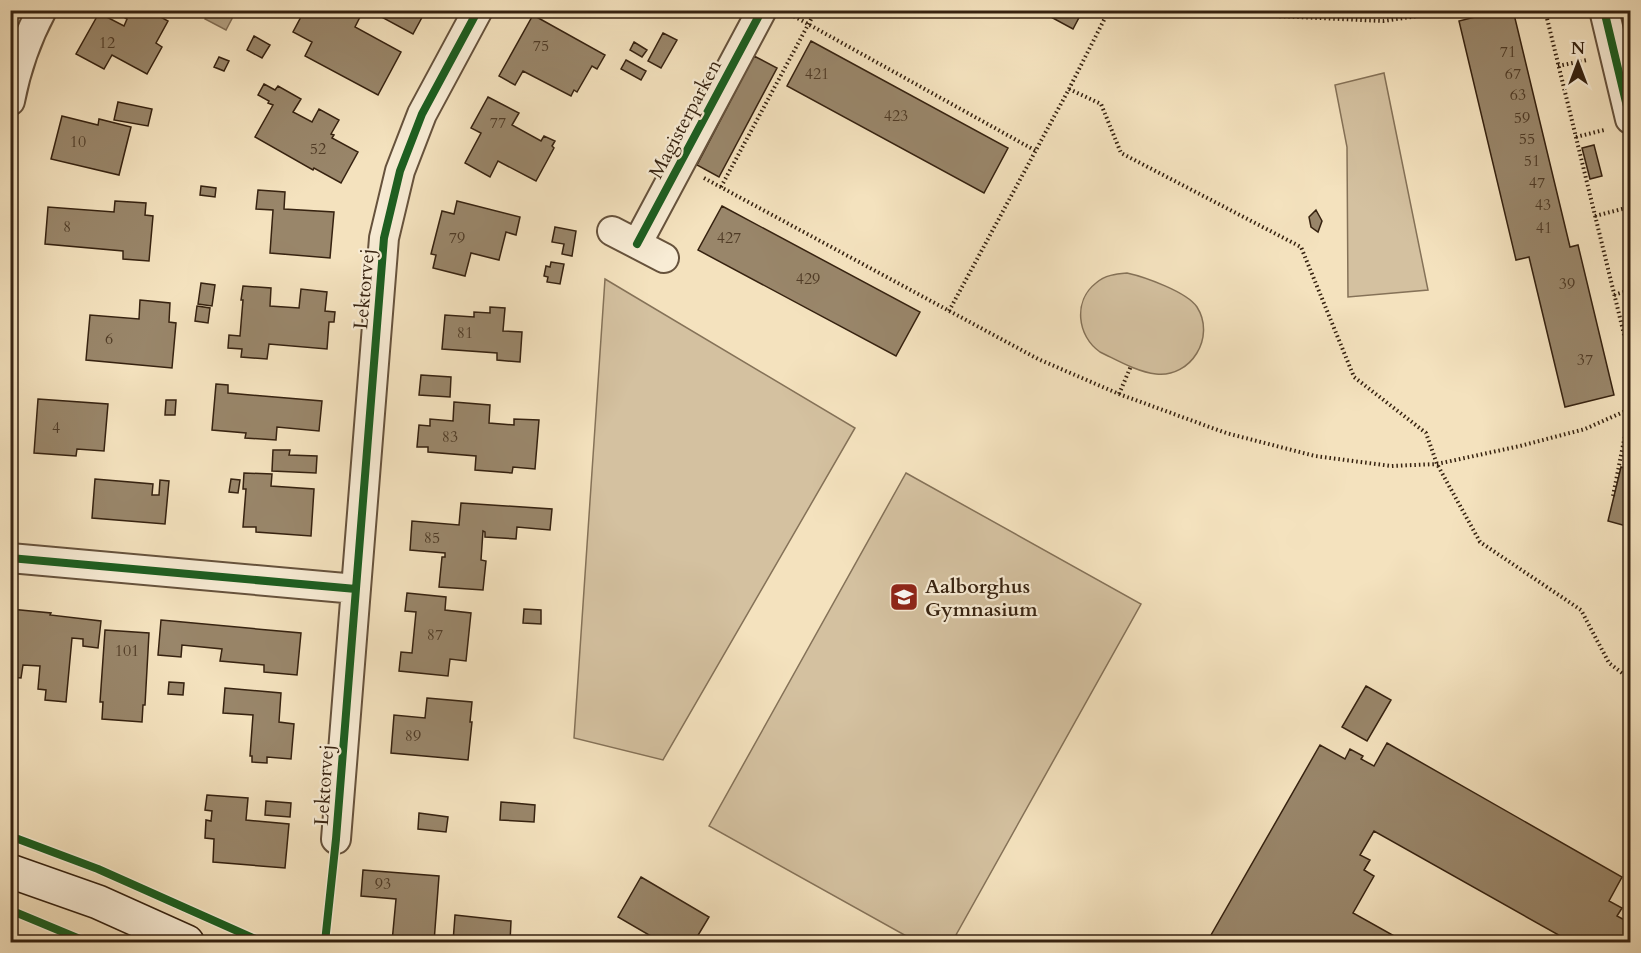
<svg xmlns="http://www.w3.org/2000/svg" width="1641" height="953" viewBox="0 0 1641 953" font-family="Cardo,serif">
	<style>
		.green { fill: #d4c1a0; stroke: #857258; stroke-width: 1.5 }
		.water { fill: #b3a183; stroke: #816e55; stroke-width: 1.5 }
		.building { fill: #99866a; stroke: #362210; stroke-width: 1.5 }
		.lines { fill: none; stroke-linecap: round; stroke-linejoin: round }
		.minor-casing { stroke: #66523c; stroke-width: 32 }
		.secondary-casing { stroke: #362210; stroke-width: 36 }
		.path { stroke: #362210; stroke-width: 4; stroke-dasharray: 1.5 3; stroke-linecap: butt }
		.minor { stroke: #f8ecd5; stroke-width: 28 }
		.secondary { stroke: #f8ecd5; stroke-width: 33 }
		.cycleway-casing { stroke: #f8ecd5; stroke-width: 11 }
		.cycleway { stroke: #1b5e20; stroke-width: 8 }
		.labels { text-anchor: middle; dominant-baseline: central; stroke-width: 4.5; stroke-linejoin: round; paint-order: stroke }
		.number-label { font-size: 16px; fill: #4f3b26 }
		.street-label { font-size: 20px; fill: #362210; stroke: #f8ecd5 }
		.poi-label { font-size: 20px; font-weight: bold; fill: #362210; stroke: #f8ecd5; text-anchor: start }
	</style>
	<rect width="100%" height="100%" fill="#f4e2be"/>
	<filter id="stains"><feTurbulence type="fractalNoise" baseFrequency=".00333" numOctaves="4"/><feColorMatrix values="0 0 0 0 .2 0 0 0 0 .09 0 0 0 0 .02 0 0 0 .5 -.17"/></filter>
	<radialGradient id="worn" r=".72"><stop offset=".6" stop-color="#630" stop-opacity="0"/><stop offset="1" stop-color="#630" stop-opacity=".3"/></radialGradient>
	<path class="green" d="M1384,73L1428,290L1348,297L1347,147L1335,85Z
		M1127,273C1145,277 1187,292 1197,307C1216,337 1191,378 1156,374C1137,372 1117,360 1100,352C1077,336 1073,301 1096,283C1105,275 1116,274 1127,273Z
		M605,279L855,428L663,760L574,738Z
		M906,473L1141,604L952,942H917L709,826Z"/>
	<path class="water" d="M210,11V10L236,11L226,30L205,19Z"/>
	<path class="building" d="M112,10H148L168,21L156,43L162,47L147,74L112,55L104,69L76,54L99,13L124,26L127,19Z
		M298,10H348L360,17L355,27L401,52L378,95L305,56L312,42L293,32L303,13Z
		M375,10H426L413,34L374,13Z
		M1038,10H1083L1073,29Z
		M1503,10H1513L1570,247L1578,245L1614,395L1565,407L1529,257L1516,260L1459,21Z
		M533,15L605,55L597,69L592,66L577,92L574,90L571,96L523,71L515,85L499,76Z
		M663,33L677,40L661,68L648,61Z
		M254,36L270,45L262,58L247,50Z
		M811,41L1008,148L984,193L787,86Z
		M634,42L647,50L642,57L630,50Z
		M754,56L777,68L719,177L697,165Z
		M219,57L229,61L224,71L214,67Z
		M626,60L646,71L641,80L621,69Z
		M264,84L275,90L278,86L301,99L293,112L312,122L319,109L339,120L331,134L334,135L332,138L358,152L341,183L314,168L313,170L255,137L273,105L268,103L269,101L258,95Z
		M488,97L519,113L512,125L541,141L544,136L555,141L552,146L554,148L536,181L498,161L490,177L465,163L481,133L471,128Z
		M118,102L152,109L148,126L114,120Z
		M62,116L98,125L99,119L131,127L119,175L51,159Z
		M1594,145L1602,176L1590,179L1582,148Z
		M201,186L216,188L215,197L200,195Z
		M258,190L285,192L284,209L334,212L330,258L270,253L273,210L256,209Z
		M115,201L146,203L145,215L153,216L149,261L123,259V251L45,244L48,207L114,212Z
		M457,201L520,217L516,235L506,232L499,260L471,253L465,276L433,268L436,255L431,254L442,211L454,214Z
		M722,206L920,312L896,356L698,250Z
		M1316,210L1322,221L1318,232L1311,227L1309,217Z
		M555,227L576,231L572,256L562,254L564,244L552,242Z
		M551,262L564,264L560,284L547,282L548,277L544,276L546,266L550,267Z
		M201,283L215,285L212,306L198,304Z
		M243,286L271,288L270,306L299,308L301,289L327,292L325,311L335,312L334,322H329L327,349L269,344L267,359L241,357L242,349L228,348L229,335L240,336L243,300H241Z
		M140,300L170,303L169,322L176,323L172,368L86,360L90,315L139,319Z
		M197,306L210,308L208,323L195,321Z
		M490,307L505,308L503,331L522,332L520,362L497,360V353L442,349L445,315L474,317V312L490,313Z
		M421,375L451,377L450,397L419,395Z
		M216,384L228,385V393L322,401L319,431L277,427L276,440L245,438L246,433L212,430Z
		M38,399L108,404L104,451L77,449L76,456L34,453Z
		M166,400H176L175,415H165Z
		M454,402L490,405L489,423L514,425V419L539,420L535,469L513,467L512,473L475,470L476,456L428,452V447H417L419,425L430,426V419L453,421Z
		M273,450H290L289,455L317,456L316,473L272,471Z
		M1621,467L1630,469V527L1608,521Z
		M244,473L272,474L271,486L314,489L311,536L256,532V527H243L246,489H243Z
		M95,479L153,484L152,495H159L160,480L169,481L165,524L92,518Z
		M231,479L240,480L238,493L229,492Z
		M461,503L552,509L550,530L517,527L516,539L485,537V532L483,531L481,560L486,561L483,590L439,587L442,557H445V553L410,550L412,521L459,525Z
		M407,593L446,597L445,610L471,613L466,661L450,659L448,676L399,671L401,652L412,653L416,612L405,611Z
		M10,609L51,613L50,615L101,621L98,648L83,646V639L72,638L66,702L45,700L46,690L38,689L40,666L23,665L21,678L10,677Z
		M524,609L541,610V624L523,623Z
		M161,620L301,633L297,675L264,672V665L220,661L222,649L182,645L181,657L158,655Z
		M105,630L149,633L145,705H143L142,722L102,719L103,702H100Z
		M169,682L184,683L183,695L168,694Z
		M1366,686L1391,700L1367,741L1342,727Z
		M225,688L281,693L279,722L294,724L291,759L267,757V763L252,762V756H250L253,715L223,713Z
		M427,698L472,702L470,722H472L468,760L391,753L394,715L425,718Z
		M1387,743L1622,877L1609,901L1622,908L1617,916L1630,923V942H1571L1374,831L1360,855L1370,860L1364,870L1374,876L1353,913L1405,942H1207L1320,745L1345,759L1350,749L1363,756L1361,759L1374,766Z
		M207,795L248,798L246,820L289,824L285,868L213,862L214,839L205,838L206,820L211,821L212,811L205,810Z
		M266,801L291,803L290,817L265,815Z
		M501,802L535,805L534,822L500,820Z
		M419,813L448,817L446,832L418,829Z
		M363,870L439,876L434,942H392L396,899L361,896Z
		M641,877L709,917L694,942H661L618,917Z
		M455,915L511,921L510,942H453Z"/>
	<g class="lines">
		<g class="minor-casing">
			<path id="minor" d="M1604,10L1630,119
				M10,101C16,70 27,38 42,10
				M612,231L664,258
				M637,244L762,10
				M10,558L356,589
				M336,839L384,238L400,171L422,114L478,10"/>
		</g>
		<g class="secondary-casing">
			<path id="secondary" d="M10,871L98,902L187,942"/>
		</g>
		<path class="path" d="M1149,10L1383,21L1459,10
			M1545,10L1630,359
			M790,14L1036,151
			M1558,66L1587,60
			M1069,89L1101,104L1121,153L1301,247L1354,377L1426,433L1437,464L1480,542L1581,610L1609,663L1630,679
			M1576,137L1604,130
			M704,178L1038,359L1119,394L1226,433L1315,456L1391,466L1437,464L1520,446L1585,429L1630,409V405
			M721,187L816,10
			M1595,216L1630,207
			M1614,295L1630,290
			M949,311L1069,89L1109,10
			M1119,394L1131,366
			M1613,496L1630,410"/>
		<use href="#minor" class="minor"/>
		<use href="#secondary" class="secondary"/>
		<g class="cycleway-casing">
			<path id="cycleway" d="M1604,10L1630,119
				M637,244L762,10
				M10,558L356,589
				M10,836L98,869L262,942
				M10,910L87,942
				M325,942L336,839L384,238L400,171L422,114L478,10"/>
		</g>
		<use href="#cycleway" class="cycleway"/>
	</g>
	<defs>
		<g id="school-square" transform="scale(1.5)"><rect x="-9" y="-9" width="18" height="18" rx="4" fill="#8f2418" stroke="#f8ecd5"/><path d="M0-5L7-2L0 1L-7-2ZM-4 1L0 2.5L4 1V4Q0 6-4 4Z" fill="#fff"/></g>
	</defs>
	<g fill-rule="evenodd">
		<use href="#school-square" x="904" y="597"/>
	</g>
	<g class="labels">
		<g class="number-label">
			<text x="107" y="43">12</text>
			<text x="541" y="46">75</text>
			<text x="1508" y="52">71</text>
			<text x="817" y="74">421</text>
			<text x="1513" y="74">67</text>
			<text x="1518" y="95">63</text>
			<text x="896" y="116">423</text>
			<text x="1522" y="118">59</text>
			<text x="498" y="123">77</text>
			<text x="1527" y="139">55</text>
			<text x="78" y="142">10</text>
			<text x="318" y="149">52</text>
			<text x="1532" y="161">51</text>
			<text x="1537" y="183">47</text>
			<text x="1543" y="205">43</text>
			<text x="67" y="227">8</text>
			<text x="1544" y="228">41</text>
			<text x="457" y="238">79</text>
			<text x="729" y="238">427</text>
			<text x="808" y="279">429</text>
			<text x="1567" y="284">39</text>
			<text x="465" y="333">81</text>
			<text x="109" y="339">6</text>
			<text x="1585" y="360">37</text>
			<text x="56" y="428">4</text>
			<text x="450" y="437">83</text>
			<text x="432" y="538">85</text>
			<text x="435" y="635">87</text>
			<text x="127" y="651">101</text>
			<text x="413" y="736">89</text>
			<text x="383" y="884">93</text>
		</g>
		<g class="street-label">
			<text transform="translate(685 119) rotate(-62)">Magisterparken</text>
			<text transform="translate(364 289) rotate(-85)">Lektorvej</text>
			<text transform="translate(324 785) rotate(-86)">Lektorvej</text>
		</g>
		<g class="poi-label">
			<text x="925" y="586">Aalborghus<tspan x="925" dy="23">Gymnasium</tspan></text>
		</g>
	</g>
	<rect width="1641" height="953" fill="none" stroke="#f4e2be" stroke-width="36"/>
	<rect x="12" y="12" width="1617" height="929" fill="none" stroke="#362210" stroke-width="3"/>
	<rect x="18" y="18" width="1605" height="917" fill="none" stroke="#362210" stroke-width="1.5"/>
	<g transform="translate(1578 63)" stroke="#f8ecd5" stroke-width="4.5" paint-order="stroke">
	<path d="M0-4.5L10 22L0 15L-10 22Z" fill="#362210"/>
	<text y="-9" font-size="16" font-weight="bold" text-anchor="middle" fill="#362210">N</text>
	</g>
	<rect width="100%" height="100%" filter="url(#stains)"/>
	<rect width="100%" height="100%" fill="url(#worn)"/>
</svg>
